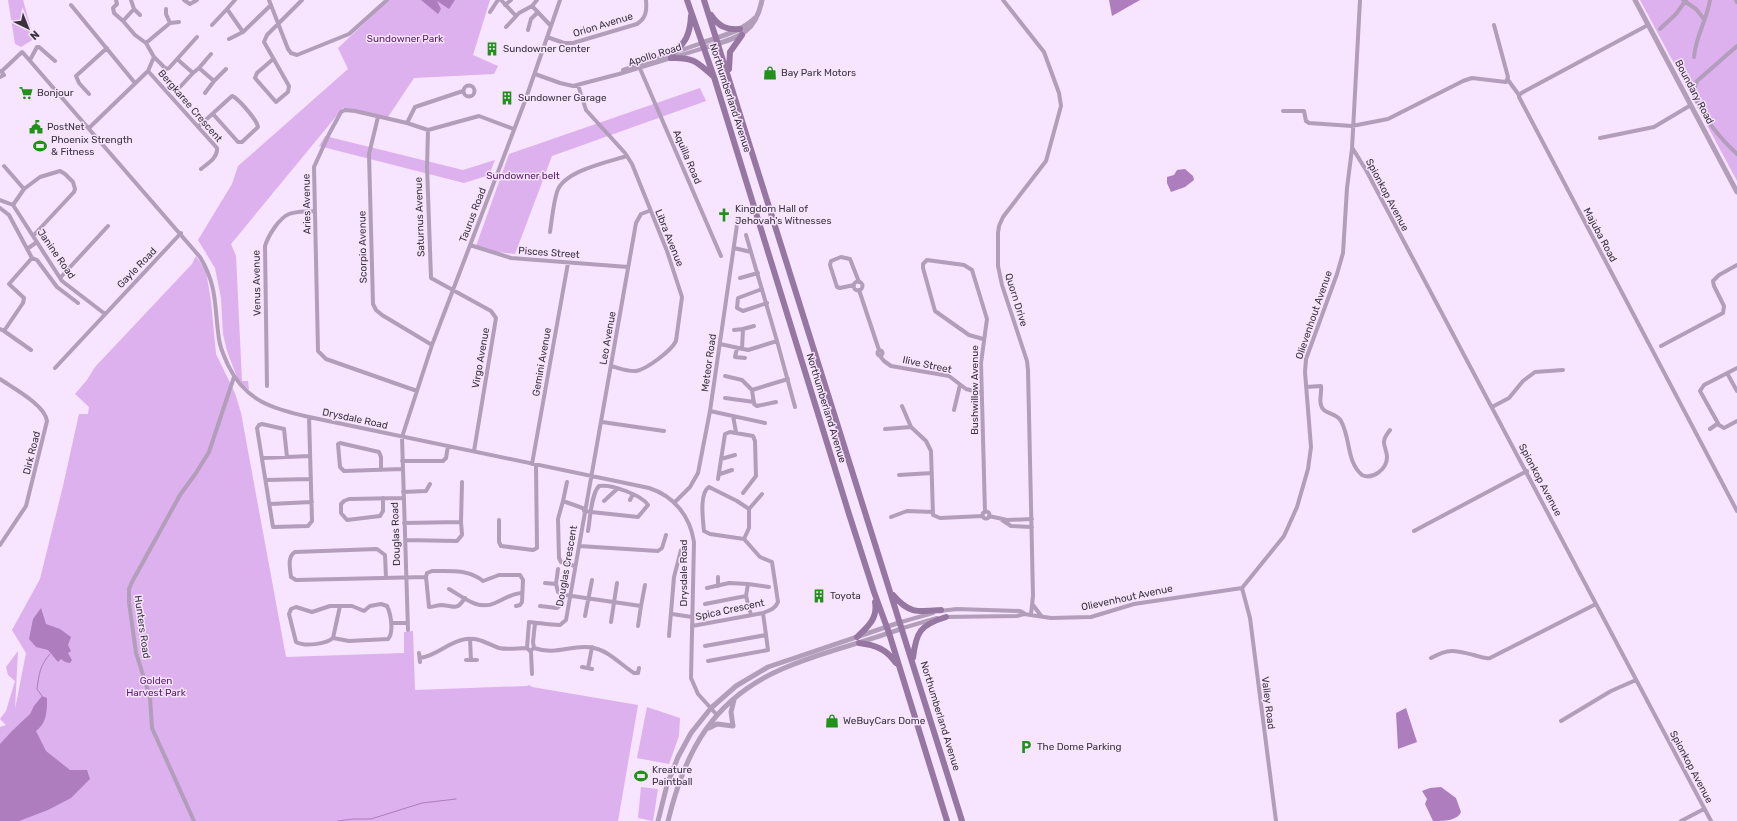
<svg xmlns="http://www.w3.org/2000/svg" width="1737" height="821" viewBox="0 0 1737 821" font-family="Rubik,sans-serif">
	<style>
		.green { fill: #ddb0ee }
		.water { fill: #ad7dbe }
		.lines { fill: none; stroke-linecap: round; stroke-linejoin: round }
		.stream { stroke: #ad7dbe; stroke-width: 1 }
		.minor { stroke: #b29dba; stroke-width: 4 }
		.tertiary { stroke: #b29dba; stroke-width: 5 }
		.secondary { stroke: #9677a1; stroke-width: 6 }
		.labels { text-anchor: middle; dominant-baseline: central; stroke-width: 3; stroke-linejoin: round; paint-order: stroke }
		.street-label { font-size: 10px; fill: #3b333d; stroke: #f7e4fe }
		.park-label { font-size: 10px; fill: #5b206e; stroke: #f7e4fe }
		.poi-label { font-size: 10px; fill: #3b333d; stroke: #f7e4fe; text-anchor: start }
	</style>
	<rect width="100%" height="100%" fill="#f7e4fe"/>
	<path class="green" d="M8,0H23L34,39L21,47L15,44Z
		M389,0H490L473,55L498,66L494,74L414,78L388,117L343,108L231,244L236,256L242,381H248L249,390L238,380L227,351L223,334L221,298L215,268L198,240L232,184L238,166L348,69L338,48Z
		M1640,0H1737V181Z
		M700,88L706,101L552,156L515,254L475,249L509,154Z
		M325,136L463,170L495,160L489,175L464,183L319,146Z
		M196,256L206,271L211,301L216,354L235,393L241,413L286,657L404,653V632L413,631L415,690L527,686L529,685L532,687L638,705L618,821H0V727L6,725L0,719L6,711L15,681L8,675L6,667L18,651L15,709L26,653L12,630L40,579L63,486L79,414H88L89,407L75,394L87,380L95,367L192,264Z
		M647,707L680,718L679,736L669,764L637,758Z
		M641,787L658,789L653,821L638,818Z"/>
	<path class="water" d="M421,0H455L449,9L437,1L441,9L438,14Z
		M1109,0H1140L1112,16Z
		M1185,169L1193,176L1194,180L1185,187L1171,192L1167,183V177L1174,175L1177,170Z
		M41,608L46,624L60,629L71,637L68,645L71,651L68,653L72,660L70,663L65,662L61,659L58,662L48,650L36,647L29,639L33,619Z
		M42,696L47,698C47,711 47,723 36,731L46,751L70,770H87L90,779L71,798L48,810L19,821H0V744L12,731L30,714L34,706Z
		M1406,708L1417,742L1398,749L1396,713Z
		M1441,787L1456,798L1461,812C1457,821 1443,821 1433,821L1425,804L1427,799L1422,791L1430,788Z"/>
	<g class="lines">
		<path class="stream" d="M42,696L37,689C39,674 40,665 50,654
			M338,821L353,819H371L422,803L456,799"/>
		<path class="minor" d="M116,0L117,4L113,8L114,13L123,21
			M131,0L134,9L123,21L135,35L146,43L154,57L166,69L169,68L197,37
			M184,0L190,4L197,0
			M235,0L227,9L243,32
			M269,0L288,49L291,53L297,55L349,34L387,0
			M501,0L516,16
			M537,0L532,6L551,26
			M1003,0L1044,52L1059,93L1061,106L1046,161L1003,217L999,226L998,233V266L1002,285L1027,361L1028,370L1033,596L1031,614
			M1683,0L1696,9L1704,19
			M1736,0L1737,2
			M71,5L135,83
			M505,5L511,0
			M134,9L140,15
			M166,9V14L170,23
			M490,12L498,0
			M212,25L227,9
			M1648,25L1525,91L1520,94L1519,97L1737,511
			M506,27L519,13L532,6
			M1660,29L1676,14L1686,0
			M528,30L531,19L538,12
			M547,37L564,43H573L637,24C646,18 647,11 646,0
			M229,39L243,32L271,5
			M146,43L170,23L179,22
			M1737,46L1697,81L1694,89C1695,110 1722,140 1737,154
			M1694,57C1696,35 1707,20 1710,0
			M177,59L193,73L199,68L214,81L226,69
			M30,60L37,47H39L55,61
			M272,60L257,73L255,78L276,102L288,92L289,86L264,42L267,35L302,0
			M638,64L721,256
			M199,68L211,54
			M623,70L702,43
			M2,71L22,52L24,54L200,257C218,287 214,306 219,339C220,348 224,356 228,365C245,401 273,409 309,417L649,488C674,496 690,516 694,542L691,678L698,694L717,715
			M148,71L217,148C218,158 207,164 201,169
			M535,74L560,83L573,86L619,74L704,48
			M0,77L4,75L1,71
			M1508,80L1519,95
			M578,85L586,110L625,153L632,164L667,251L682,297L676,341C671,351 647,369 636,371C628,372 619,368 611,366
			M463.5 91a5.5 5.5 0 1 1 11 0a5.5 5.5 0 1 1-11 0Z
			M180,87L193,73
			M205,93L214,81
			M89,94L79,83L76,76L107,48
			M1283,111H1304L1306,121L1309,123L1352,126L1388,119L1463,81L1472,78L1506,82L1508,77L1494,25
			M378,117L369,154L373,304L376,310L382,315L432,345
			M407,123L415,107L463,91
			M198,127L232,96C238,98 257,120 258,127L242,142H238L213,114
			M89,128L148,71L154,57
			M428,130L427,167L431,278L491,311L496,318L474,451
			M1600,138L1654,127L1691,105
			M1353,149L1366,170L1711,821
			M4,166L24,189
			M0,200L13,205L62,281L105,314
			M13,205L24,189L40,177L60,171L65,174L73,182L75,189L74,192L33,236
			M0,208L9,215L32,258L9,284L24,298L23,303L4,331L0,329
			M550,232C552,219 553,205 557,192C563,171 608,162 627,156
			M746,235L751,252
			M470,245L511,258L628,267
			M27,249L37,242
			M32,258L37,260L57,287L78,303
			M60,278L108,226
			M740,278L758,273
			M853.5 286a4.5 4.5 0 1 1 9 0a4.5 4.5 0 1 1-9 0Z
			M854,285L840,288L837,287L830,265L831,261L841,257L850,259L859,282
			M762,289L738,298L737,308L743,311L767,303
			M859,290L879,350
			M734,330L743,329
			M4,331L31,350
			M983,339L969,335L935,311L923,268V264L927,260L964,265L972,270L987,319L981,363L985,512
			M777,341L795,407
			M720,344L748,350L777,341L751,252L734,248
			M1661,346L1723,313L1724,306L1714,286L1713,281L1719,275L1737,265
			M737,348L735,357L745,358
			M742,349L743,329L754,326
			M877.5 353a2.5 2.5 0 1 1 5 0a2.5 2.5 0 1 1-5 0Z
			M879,355L884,361L891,366L949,376L966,389L982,393
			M55,368L181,233
			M1737,368L1704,385L1700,391L1719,425L1724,428L1737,421
			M1727,373L1737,391
			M725,376L742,380L752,390L788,379
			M0,379C13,388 45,405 47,421L26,506L0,545
			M267,386L265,246C268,236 279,218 289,214C297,211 306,212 314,211
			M1306,387L1321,386C1322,392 1319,399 1321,405C1323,415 1336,412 1341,421C1351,439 1346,461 1362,475C1373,480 1387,469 1387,457C1387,452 1384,447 1384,442C1384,437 1387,434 1390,430
			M752,390L754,404L757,406L776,402
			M417,391L326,359L318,351L314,167L329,134L341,112L345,110L355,111L407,123L428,130L479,116L514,129
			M725,398L754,402
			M902,406L911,427L926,441L931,451L933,515L940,518L983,516
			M1492,407L1509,398L1523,381L1535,372L1563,370
			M954,410L960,385
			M710,411L765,423
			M733,416L736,432
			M602,422L664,431
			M885,429L911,427
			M1710,429L1717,424
			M287,457L284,429L262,424L259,425L257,428L273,527L308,526L312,521L309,417
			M263,458L310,456
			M721,459L735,455
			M402,461H443L446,458L448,446
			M532,464L568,263
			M381,469V457L379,452L340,443L338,444L340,467L344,471L402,469
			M720,474L732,470
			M899,475L932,473
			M718,479L725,434L730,432L753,436L755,441L756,476L743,493
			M266,480L311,479
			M567,482L563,501L585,509
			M403,492L426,491L430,484
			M383,498V511L380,516L347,520L341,513V504L344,501L349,499L403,498
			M630,500L633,494
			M563,501L558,519L559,558L561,562L575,566
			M604,501L617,489
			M675,502L690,487L698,473L710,411L738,218
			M270,504L312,502
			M749,509L762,494
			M584,511L591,512L638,517L648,505C642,495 611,484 599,486C591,494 590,520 588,531
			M982.5 515a3.5 3.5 0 1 1 7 0a3.5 3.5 0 1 1-7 0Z
			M989,516L1007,520L1032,519
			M891,517L907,511L933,512
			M499,520V542L501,546L533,550L537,548L536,465
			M1002,520L1011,526L1032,527
			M404,523L461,522L462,482
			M1414,531L1527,471
			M744,539L749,528V509
			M405,540L457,541L462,535L461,522
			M579,546L658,551L662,548L666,535
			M386,578L385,555L377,549L295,552C287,557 290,568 291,577L296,580L426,577
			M545,583L556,584L558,592L563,595
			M556,584L558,569
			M718,586V577
			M707,588L729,583L748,584
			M1242,588L1250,618L1276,821
			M449,589C463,597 478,611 495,603C505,599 510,594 521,593
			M746,596L748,584L769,587
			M465,598C456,611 456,606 442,605C437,605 433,607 429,607L426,577L427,573L432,571C450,571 469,569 483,581L499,575H520L523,580L522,602L520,605L516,606
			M381,604L387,606C391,614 394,633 388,639L349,641L333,638C326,644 305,647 296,642L289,614L291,609L296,607L312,612L330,606H352L364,611L370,606Z
			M705,604L746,596L751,615
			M1033,605L1042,617
			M540,606L557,608L562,604L563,595H565L641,606L645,585
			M939,611L957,609L1020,611L1024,613
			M672,614L692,617
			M585,616L592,580
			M943,617L1017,616L1024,614L1051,618L1091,617L1134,604L1242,588L1284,536L1297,507L1308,469L1311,447L1305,372L1306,359L1337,274L1343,253L1347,188L1352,149L1360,0
			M611,622L617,583
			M901,622L933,613
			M391,623H408
			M535,623L533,642L534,648L530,651L527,648L529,622C540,623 550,625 560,625L566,620L636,223L641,214L649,211
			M638,626L641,606
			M692,626L763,613C770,610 775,609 778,602L772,562L760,557L744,539L710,534L704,531C703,520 699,493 709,487L737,501L749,509
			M903,628L937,618
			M408,630L402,437L432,345L525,101L560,0
			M669,636L674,577L681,550
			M333,638L340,606
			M470,639L471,660
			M705,646L766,635L763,613
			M534,648C558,656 573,643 594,648C609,651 621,665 634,673H638L639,668
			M531,652L532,674
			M419,653L420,662
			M420,658C437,656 449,641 466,639C479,637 487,644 499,648C507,650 518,648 527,648
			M1431,658C1449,648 1455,650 1474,655C1480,657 1484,659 1490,658L1596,604
			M466,660H477
			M708,661L768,650L766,635
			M582,667L592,669
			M588,668L592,647
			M1561,721L1611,691L1636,680
			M194,821L152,728L150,697L136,653L129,602V589L132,582L180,495L196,473L209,452L234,377
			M1681,821L1704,809"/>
		<path class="tertiary" d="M1635,0L1737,192
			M702,43C721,36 740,32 755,18
			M704,48C735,38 755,36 762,0
			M709,728L717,724L733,726L731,712L734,700
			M658,821L667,785L678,757L691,733L711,708L736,686L768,667L901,622
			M668,821C685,751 713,699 782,669C820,652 863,643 903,628"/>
		<path class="secondary" d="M687,0L714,77L849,514L874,592L889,633L947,821
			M704,0L962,821
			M711,15C719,27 727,30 740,29
			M672,54C686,43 690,34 691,16
			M671,58C693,57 697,62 713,76
			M729,69L730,52L742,35
			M893,595C909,614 918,612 941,610
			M857,637C868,627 878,618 875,602
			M859,643C876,645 886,649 896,663
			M913,658C916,632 920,625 946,617"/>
	</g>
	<defs>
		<g id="building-bare" transform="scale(1.08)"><path d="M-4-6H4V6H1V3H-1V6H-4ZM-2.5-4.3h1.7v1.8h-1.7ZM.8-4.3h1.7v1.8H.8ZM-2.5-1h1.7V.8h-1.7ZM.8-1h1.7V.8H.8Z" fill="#21911a" stroke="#f7e4fe" stroke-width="2.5" paint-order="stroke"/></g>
		<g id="shop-bare" transform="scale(1.08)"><path d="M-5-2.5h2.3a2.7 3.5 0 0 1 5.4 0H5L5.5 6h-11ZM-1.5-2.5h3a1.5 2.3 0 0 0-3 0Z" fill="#21911a" stroke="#f7e4fe" stroke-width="2.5" paint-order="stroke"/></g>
		<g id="supermarket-bare" transform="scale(1.08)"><path d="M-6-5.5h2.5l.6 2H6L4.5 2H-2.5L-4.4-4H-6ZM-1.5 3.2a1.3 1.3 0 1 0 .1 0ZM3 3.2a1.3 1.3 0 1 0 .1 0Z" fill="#21911a" stroke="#f7e4fe" stroke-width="2.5" paint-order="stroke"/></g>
		<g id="civic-bare" transform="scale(1.08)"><path d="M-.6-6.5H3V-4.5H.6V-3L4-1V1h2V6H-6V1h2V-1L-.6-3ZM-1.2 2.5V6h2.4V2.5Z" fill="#21911a" stroke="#f7e4fe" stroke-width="2.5" paint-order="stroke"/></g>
		<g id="stadium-bare" transform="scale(1.08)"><path d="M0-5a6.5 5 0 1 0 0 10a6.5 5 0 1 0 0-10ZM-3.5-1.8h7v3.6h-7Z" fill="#21911a" stroke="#f7e4fe" stroke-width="2.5" paint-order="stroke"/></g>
		<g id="church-bare" transform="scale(1.08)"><path d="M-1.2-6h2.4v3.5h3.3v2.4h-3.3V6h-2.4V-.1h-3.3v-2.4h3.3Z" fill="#21911a" stroke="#f7e4fe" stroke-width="2.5" paint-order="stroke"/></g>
		<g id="parking-bare" transform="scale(1.08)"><path d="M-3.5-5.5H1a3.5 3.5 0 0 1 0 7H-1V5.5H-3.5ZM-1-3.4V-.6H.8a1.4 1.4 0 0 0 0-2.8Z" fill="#21911a" stroke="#f7e4fe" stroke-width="2.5" paint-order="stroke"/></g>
	</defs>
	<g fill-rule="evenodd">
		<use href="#building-bare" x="492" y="49"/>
		<use href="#shop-bare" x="770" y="73"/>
		<use href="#supermarket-bare" x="26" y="93"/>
		<use href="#building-bare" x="507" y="98"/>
		<use href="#civic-bare" x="36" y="127"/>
		<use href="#stadium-bare" x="40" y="146"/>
		<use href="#church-bare" x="724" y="215"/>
		<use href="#building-bare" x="819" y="596"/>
		<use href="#shop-bare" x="832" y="721"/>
		<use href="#parking-bare" x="1026" y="747"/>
		<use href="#stadium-bare" x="641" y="776"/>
	</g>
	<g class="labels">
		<g class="street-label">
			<text transform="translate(603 25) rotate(-17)">Orion Avenue</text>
			<text transform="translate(655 55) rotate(-17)">Apollo Road</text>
			<text transform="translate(1694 92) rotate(62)">Boundary Road</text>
			<text transform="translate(730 98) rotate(72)">Northumberland Avenue</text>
			<text transform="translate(190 106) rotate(49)">Bergkaree Crescent</text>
			<text transform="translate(687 157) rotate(67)">Aquilla Road</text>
			<text transform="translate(1387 195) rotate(62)">Spionkop Avenue</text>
			<text transform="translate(307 204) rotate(-91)">Aries Avenue</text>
			<text transform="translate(473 215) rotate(-69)">Taurus Road</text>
			<text transform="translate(420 217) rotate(-92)">Saturnus Avenue</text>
			<text transform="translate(1600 235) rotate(62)">Majuba Road</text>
			<text transform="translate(669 238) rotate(68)">Libra Avenue</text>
			<text transform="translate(363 247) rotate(-91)">Scorpio Avenue</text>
			<text transform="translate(549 253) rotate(4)">Pisces Street</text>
			<text transform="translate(56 254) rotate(55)">Janine Road</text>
			<text transform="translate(137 268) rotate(-46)">Gayle Road</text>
			<text transform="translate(257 283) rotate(-91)">Venus Avenue</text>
			<text transform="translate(1016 300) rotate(73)">Quorn Drive</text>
			<text transform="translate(1314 315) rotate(-71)">Olievenhout Avenue</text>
			<text transform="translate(608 338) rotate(-80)">Leo Avenue</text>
			<text transform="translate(481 358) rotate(-80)">Virgo Avenue</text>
			<text transform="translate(542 362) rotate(-80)">Gemini Avenue</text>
			<text transform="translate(709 363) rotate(-82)">Meteor Road</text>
			<text transform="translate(927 365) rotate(12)">Ilive Street</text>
			<text transform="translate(975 390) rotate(-90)">Bushwillow Avenue</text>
			<text transform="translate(826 408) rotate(73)">Northumberland Avenue</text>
			<text transform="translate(355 419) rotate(12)">Drysdale Road</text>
			<text transform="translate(32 453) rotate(-76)">Dirk Road</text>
			<text transform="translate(1540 480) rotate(62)">Spionkop Avenue</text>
			<text transform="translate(396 534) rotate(-92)">Douglas Road</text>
			<text transform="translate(567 566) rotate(-80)">Douglas Crescent</text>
			<text transform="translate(684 573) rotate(-90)">Drysdale Road</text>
			<text transform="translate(1127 598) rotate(-12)">Olievenhout Avenue</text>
			<text transform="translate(730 610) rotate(-12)">Spica Crescent</text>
			<text transform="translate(142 627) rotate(82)">Hunters Road</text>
			<text transform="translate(1268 703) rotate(83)">Valley Road</text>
			<text transform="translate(940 716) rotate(73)">Northumberland Avenue</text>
			<text transform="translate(1691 767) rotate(62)">Spionkop Avenue</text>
		</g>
		<g class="park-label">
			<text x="405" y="39">Sundowner Park</text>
			<text x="523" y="176">Sundowner belt</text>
			<text x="156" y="681">Golden<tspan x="156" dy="12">Harvest Park</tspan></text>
		</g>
		<g class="poi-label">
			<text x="503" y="49">Sundowner Center</text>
			<text x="781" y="73">Bay Park Motors</text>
			<text x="37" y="93">Bonjour</text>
			<text x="518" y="98">Sundowner Garage</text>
			<text x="47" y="127">PostNet</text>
			<text x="51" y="140">Phoenix Strength<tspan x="51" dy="12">&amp; Fitness</tspan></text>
			<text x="735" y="209">Kingdom Hall of<tspan x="735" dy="12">Jehovah's Witnesses</tspan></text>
			<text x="830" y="596">Toyota</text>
			<text x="843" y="721">WeBuyCars Dome</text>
			<text x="1037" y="747">The Dome Parking</text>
			<text x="652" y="770">Kreature<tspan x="652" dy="12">Paintball</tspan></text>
		</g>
	</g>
	<g transform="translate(28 28) rotate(137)" stroke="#f7e4fe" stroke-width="3" paint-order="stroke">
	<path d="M0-3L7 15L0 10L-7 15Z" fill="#3b333d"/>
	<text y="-6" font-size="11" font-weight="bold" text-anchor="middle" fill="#3b333d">N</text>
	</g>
</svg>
